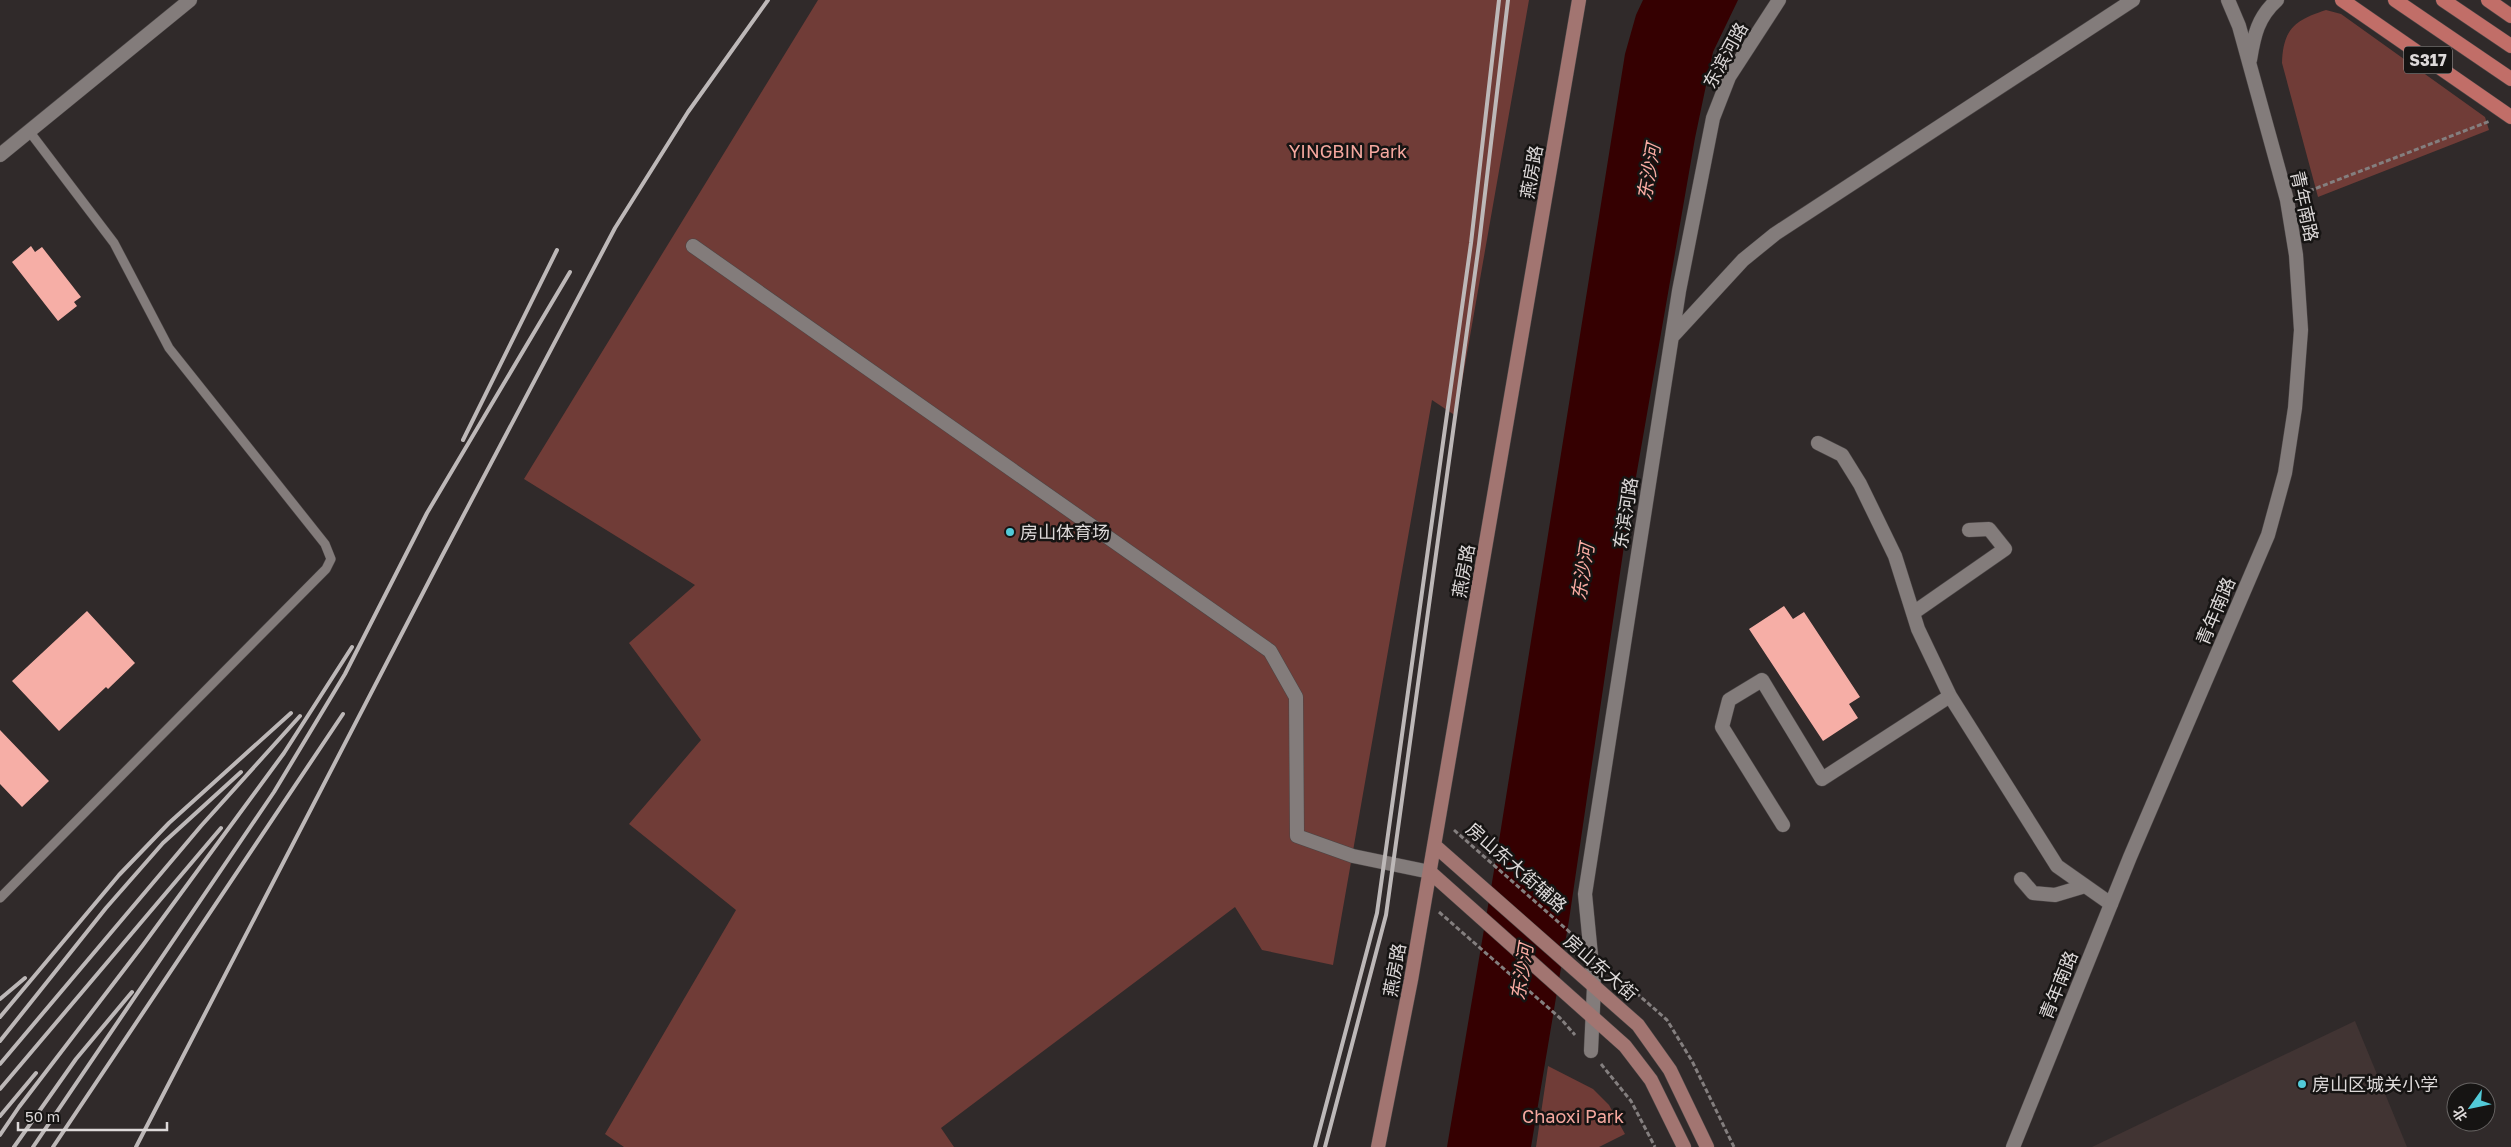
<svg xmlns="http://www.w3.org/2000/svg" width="2511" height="1147" viewBox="0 0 2511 1147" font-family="'Golos Text','Noto Sans SC',sans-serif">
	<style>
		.built { fill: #413433 }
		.green { fill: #703c37 }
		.water { fill: #350001 }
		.building { fill: #f6aea6 }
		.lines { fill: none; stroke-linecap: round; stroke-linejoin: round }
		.service-casing { stroke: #4b4646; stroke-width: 10 }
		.minor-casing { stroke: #4b4646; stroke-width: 15 }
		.tertiary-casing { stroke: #4b4646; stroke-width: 15 }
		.secondary-casing { stroke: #4b4646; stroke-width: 15 }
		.primary-casing { stroke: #4b4646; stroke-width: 15 }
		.path { stroke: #847f7f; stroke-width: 3; stroke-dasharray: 5 2.5; stroke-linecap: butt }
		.service { stroke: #837c7b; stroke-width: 9 }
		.minor { stroke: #837c7b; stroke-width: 14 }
		.tertiary { stroke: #837c7b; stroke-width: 14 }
		.secondary { stroke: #a27571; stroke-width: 14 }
		.primary { stroke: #c16e68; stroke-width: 14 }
		.rail { stroke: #bdb8b8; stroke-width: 4 }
		.poi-dot { fill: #52cbd9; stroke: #161413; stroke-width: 2 }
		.labels { text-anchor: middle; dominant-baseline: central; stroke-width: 5; stroke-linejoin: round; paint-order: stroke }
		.shield { fill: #161413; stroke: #a19e9e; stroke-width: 1 }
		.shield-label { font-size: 16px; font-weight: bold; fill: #ddd9d9 }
		.street-label { font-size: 18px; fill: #ddd9d9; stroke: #161413 }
		.park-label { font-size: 18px; fill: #f5a89f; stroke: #161413 }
		.poi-label { font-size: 18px; fill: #ddd9d9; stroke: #161413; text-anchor: start }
		.water-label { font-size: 19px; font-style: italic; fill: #faaca3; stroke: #161413 }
	</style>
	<rect width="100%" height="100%" fill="#302a2a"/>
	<path class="built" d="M2355,1021L2407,1147H2092Z"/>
	<path class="green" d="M818,0H1529L1456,416L1432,400L1333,965L1262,950L1235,907L941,1128L954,1147H624L605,1134L736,910L629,824L701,740L629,643L695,585L524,479Z
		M2326,10L2341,14L2485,117L2489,130L2318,197L2282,63C2283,29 2295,20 2326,10Z
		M1548,1066L1593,1089L1609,1105L1625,1134L1599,1147H1536Z"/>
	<path class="water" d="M1643,0H1738L1713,52L1695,138L1624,546L1569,920L1531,1147H1447L1498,847L1625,54L1636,15Z"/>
	<path class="building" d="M31,246L35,252L42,247L81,297L74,302L77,306L58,321L12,262Z
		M1784,606L1793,619L1804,612L1860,697L1849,704L1858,718L1823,741L1749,629Z
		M87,611L135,663L108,689L106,687L59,731L12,681Z
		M0,730L49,781L22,807L0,784Z"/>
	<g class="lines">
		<g class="service-casing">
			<path id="service" d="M0,898L326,569L331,559L325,544L169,348L114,243L29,131"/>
		</g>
		<g class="minor-casing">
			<path id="minor" d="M0,155L190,0
				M693,246L1270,651L1296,697L1297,836L1353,856L1430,872
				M1672,337L1743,260L1775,234L2133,0
				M1818,443L1842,455L1860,484L1895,556L1918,629L1950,696
				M1913,613L2005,549L1989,529L1969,530
				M1783,825L1722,727L1729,700L1762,680L1822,779L1950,696L2057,866L2111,904
				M2021,879L2033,893L2055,895L2085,886
				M1591,1051L1594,986L1585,894L1679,291L1713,118L1729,77L1779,0"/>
		</g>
		<g class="tertiary-casing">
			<path id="tertiary" d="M2250,60C2254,35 2258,17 2277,0
				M2013,1147L2130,857L2268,535L2285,473L2295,408L2301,330L2296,255L2287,200L2239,26L2228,0"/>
		</g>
		<g class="secondary-casing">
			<path id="secondary" d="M1434,845L1638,1025L1670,1070L1707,1147
				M1430,872L1625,1046L1651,1080L1684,1147
				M1378,1147L1411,980L1579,0"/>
		</g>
		<g class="primary-casing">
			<path id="primary" d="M2342,0L2511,117
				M2395,0L2511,79
				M2443,0L2511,46
				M2488,0L2511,16"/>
		</g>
		<path class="path" d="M2309,191L2490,121
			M1454,830L1573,935
			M1439,912L1560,1018L1575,1035
			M1608,968L1667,1020L1692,1061L1734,1147
			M1601,1064L1631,1101L1655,1147"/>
		<use href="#service" class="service"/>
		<use href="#minor" class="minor"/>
		<use href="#tertiary" class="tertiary"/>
		<use href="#secondary" class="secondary"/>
		<use href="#primary" class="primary"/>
		<path class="rail" d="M463,440L557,250
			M0,999L25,978
			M0,1017L119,875L169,823L291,713
			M0,1041L106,908L163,843L241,772
			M0,1064L201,826L300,716
			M0,1089L221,828
			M0,1116L36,1073
			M0,1135L19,1107L143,945L284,753L352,647
			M14,1147L76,1059L132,992
			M33,1147L274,792L345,674L427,513L570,272
			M53,1147L343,714
			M136,1147L441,558L615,228L688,112L768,0
			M1315,1147L1377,913L1471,243L1499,0
			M1325,1147L1386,915L1479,244L1508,0"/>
	</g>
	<g class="poi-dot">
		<circle cx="1010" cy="532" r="5"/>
		<circle cx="2302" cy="1084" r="5"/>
	</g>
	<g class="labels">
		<rect class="shield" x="2404" y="46.5" width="48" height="27" rx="4"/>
		<g class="shield-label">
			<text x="2428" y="60">S317</text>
		</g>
		<g class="street-label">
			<text transform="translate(1725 55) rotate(-61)">东滨河路</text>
			<text transform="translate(1531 172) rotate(-80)">燕房路</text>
			<text transform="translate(2305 206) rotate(78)">青年南路</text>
			<text transform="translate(1625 513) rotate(-81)">东滨河路</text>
			<text transform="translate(1463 571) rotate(-80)">燕房路</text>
			<text transform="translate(2215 611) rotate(-67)">青年南路</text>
			<text transform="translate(1517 867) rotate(41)">房山东大街辅路</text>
			<text transform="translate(1601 967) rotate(41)">房山东大街</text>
			<text transform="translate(1394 970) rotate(-80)">燕房路</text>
			<text transform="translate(2058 985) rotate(-68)">青年南路</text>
		</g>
		<g class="park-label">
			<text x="1348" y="151">YINGBIN Park</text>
			<text x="1573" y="1116">Chaoxi Park</text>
		</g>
		<g class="poi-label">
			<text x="1020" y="532">房山体育场</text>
			<text x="2312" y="1084">房山区城关小学</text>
		</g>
		<g class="water-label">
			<text transform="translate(1648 172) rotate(-80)">东沙河</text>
			<text transform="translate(1582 572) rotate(-81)">东沙河</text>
			<text transform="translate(1521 972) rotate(-81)">东沙河</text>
		</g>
	</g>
	<g transform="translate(2471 1107) rotate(237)"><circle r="24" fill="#161413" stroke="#666362"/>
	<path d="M0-4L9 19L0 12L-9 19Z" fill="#52cbd9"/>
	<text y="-8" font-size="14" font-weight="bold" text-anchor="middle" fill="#ddd9d9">北</text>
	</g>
	<path d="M18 1122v8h149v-8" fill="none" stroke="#ddd9d9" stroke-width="2.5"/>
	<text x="25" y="1122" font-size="15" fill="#ddd9d9" stroke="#161413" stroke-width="4" paint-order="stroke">50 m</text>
</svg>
